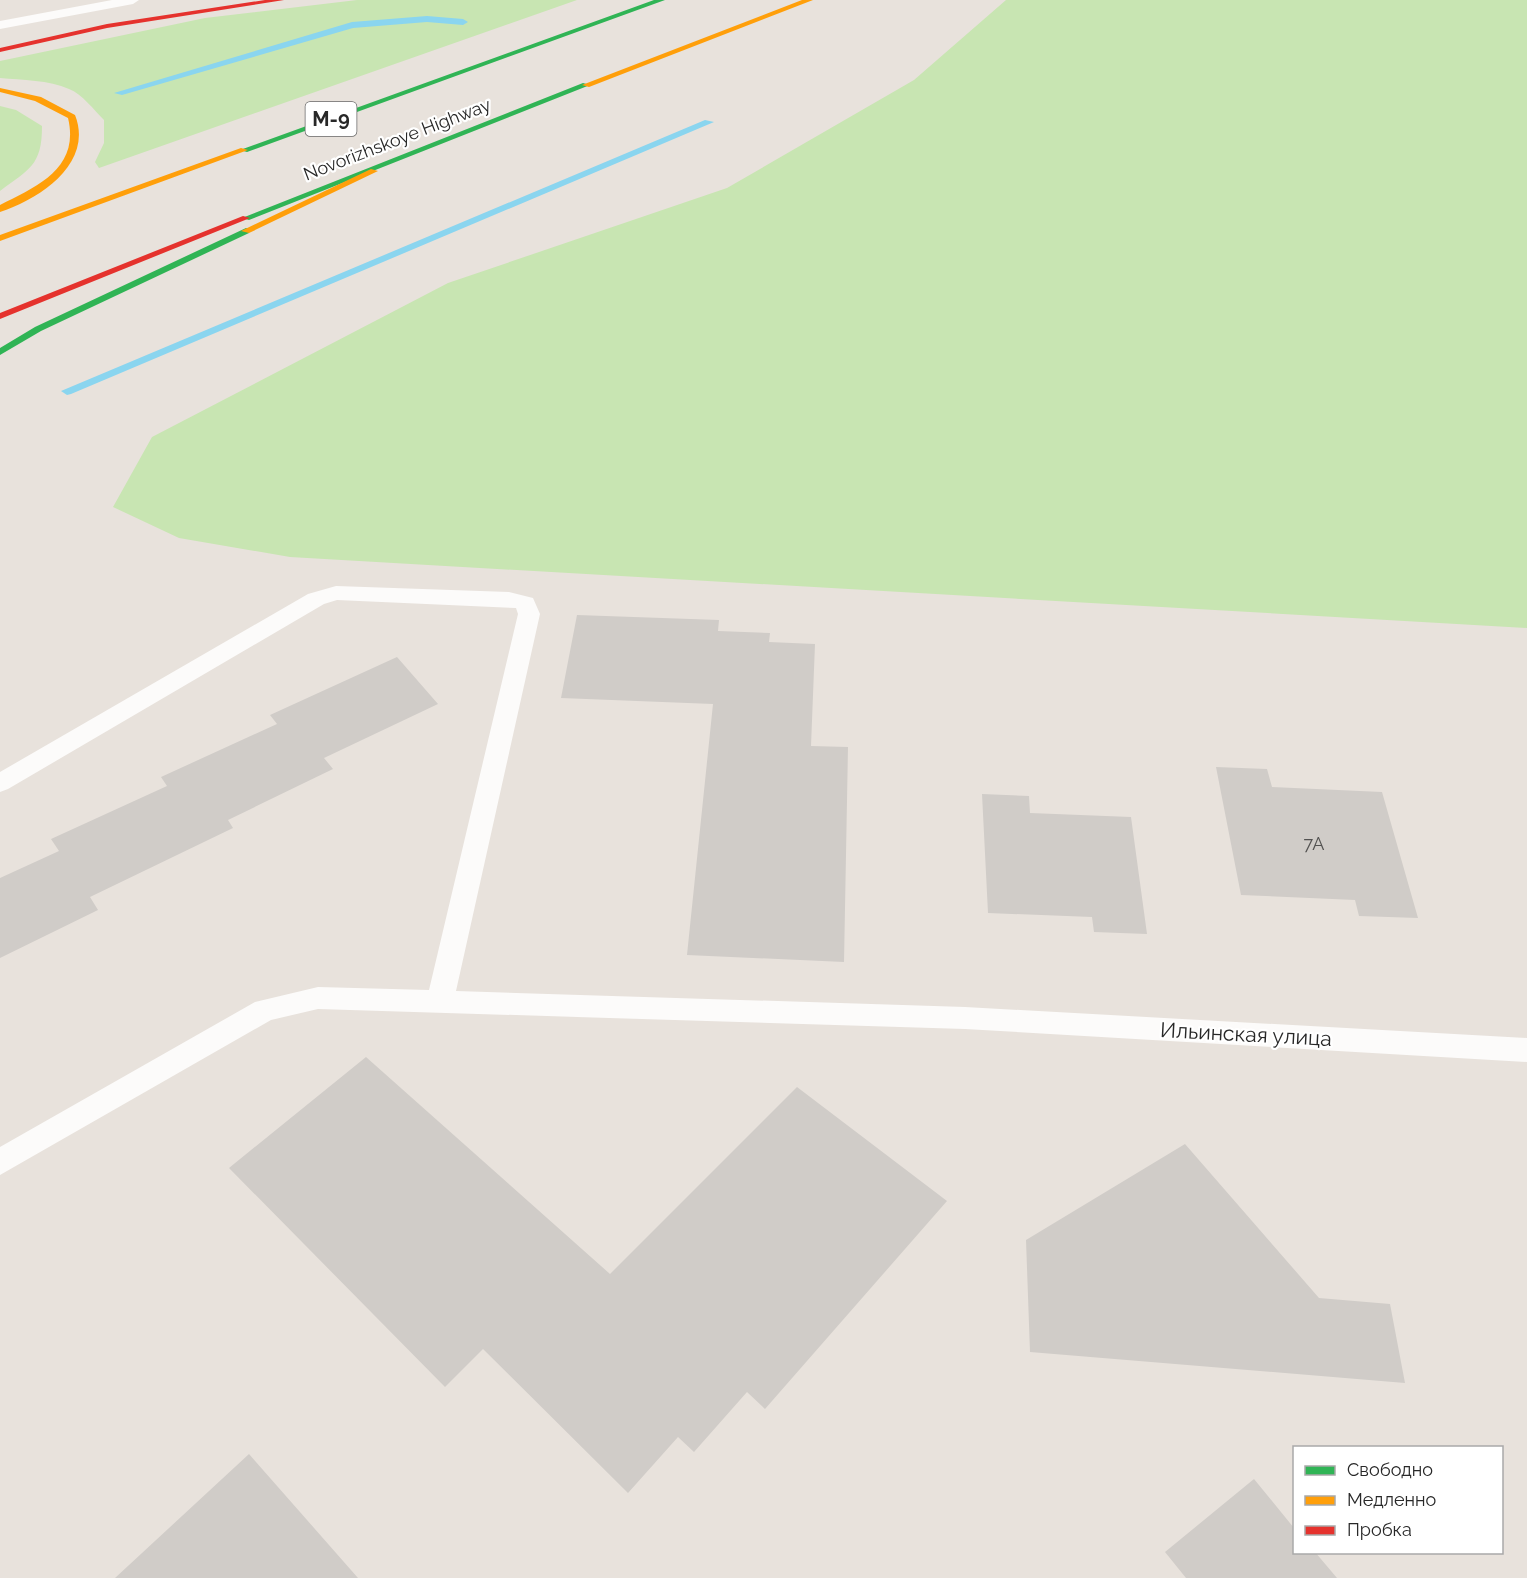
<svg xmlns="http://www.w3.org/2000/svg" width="1527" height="1578" viewBox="0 0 1527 1578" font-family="Raleway,sans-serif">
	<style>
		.green { fill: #c8e5b2 }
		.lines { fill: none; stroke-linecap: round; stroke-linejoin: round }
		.stream { fill: #8ad5ef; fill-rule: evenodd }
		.building { fill: #d0ccc8 }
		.lane { fill: #fcfbfa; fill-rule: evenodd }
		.fast { fill: #30b455; fill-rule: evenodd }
		.slow { fill: #ff9f0a; fill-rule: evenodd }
		.jam { fill: #e5322d; fill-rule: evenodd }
		.labels { text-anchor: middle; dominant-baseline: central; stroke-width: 4.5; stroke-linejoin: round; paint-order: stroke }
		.far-street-label { font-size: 18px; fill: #282828; stroke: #fff }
		.number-label { font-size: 18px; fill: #535251 }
		.shield { fill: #fff; stroke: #686868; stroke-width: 1.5 }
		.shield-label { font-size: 20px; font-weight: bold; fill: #282828 }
		.street-label { font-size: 21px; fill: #282828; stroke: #fff }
	</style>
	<rect width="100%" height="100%" fill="#e8e2dc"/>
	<path class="green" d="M357,0H577L99,168L95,162L104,143V120C94,110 82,94 69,89C49,80 22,80 0,78V61L205,18Z
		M1006,0H1527V628L290,557L179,538L113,507L152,437L448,283L727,188L914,80Z
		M0,106L16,110L42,126C42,166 29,169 0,191Z"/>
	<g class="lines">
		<path class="stream" d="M427,16L463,19L468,22L463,25L427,22L353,28L122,95L114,93L352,22Z
			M705,120L714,122L71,394L67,395L61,391Z"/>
	</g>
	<path class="building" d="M577,615L719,620L718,631L770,633L769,642L815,644L811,746L848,747L844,962L687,955L713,704L561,698Z
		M397,657L438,704L324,758L333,769L228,820L233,828L90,897L98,910L0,958V878L59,851L51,839L167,786L161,777L277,724L270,715Z
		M1216,767L1267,769L1272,787L1382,792L1418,918L1359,916L1355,900L1241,895Z
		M982,794L1029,796L1030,813L1131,817L1147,934L1094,932L1092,917L988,913Z
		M366,1057L610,1274L797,1087L947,1201L765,1409L747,1392L694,1452L678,1437L628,1493L483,1349L445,1387L229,1168Z
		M1185,1144L1319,1298L1390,1304L1405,1383L1030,1352L1026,1240Z
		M249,1454L358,1578H115Z
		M1254,1479L1294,1528V1552H1315L1337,1578H1186L1165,1552Z"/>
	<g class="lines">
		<path class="lane" d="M112,0H139L133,4L0,29V21Z
			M336,586L509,592L533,598L540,614L456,991L965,1007L1527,1038V1062L965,1029L318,1009L271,1020L0,1175V1147L255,1002L318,987L429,990L518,614L516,608L337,600L324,604L8,789L0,792V772L308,594Z"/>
		<path class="fast" d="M654,0H665L247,152L240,150Z
			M583,83L590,85L249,220L242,218Z
			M246,228L249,229V233L41,331L0,355V348L35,327Z"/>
		<path class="slow" d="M802,0H813L589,87L582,85Z
			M0,88L41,97L75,115C94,163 40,199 0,212V205C38,186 80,168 68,118L35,101L0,92Z
			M241,148L248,150L0,241V235Z
			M371,169L378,171L249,233L241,231Z"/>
		<path class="jam" d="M265,0H284L107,28L0,52V48L107,24Z
			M243,216L250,218L0,319V313Z"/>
	</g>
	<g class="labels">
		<g class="far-street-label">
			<text transform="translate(397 139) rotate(-21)">Novorizhskoye Highway</text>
		</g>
		<g class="number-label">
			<text x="1314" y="843">7А</text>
		</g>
		<rect class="shield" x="305.5" y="102" width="51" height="34" rx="4.5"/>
		<g class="shield-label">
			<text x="331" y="119">М-9</text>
		</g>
		<g class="street-label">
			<text transform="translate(1246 1034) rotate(3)">Ильинская улица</text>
		</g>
	</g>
	<rect x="1293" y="1446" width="210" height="108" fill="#ffffff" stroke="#a9a9a9" stroke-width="1.5"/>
	<rect x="1305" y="1466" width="30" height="9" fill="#30b455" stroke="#a9a9a9" stroke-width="1.5"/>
	<text x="1347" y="1476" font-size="18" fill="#282828">Свободно</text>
	<rect x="1305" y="1496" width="30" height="9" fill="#ff9f0a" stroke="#a9a9a9" stroke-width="1.5"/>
	<text x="1347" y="1506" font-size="18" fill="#282828">Медленно</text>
	<rect x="1305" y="1526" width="30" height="9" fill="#e5322d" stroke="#a9a9a9" stroke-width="1.5"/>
	<text x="1347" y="1536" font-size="18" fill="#282828">Пробка</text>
</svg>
